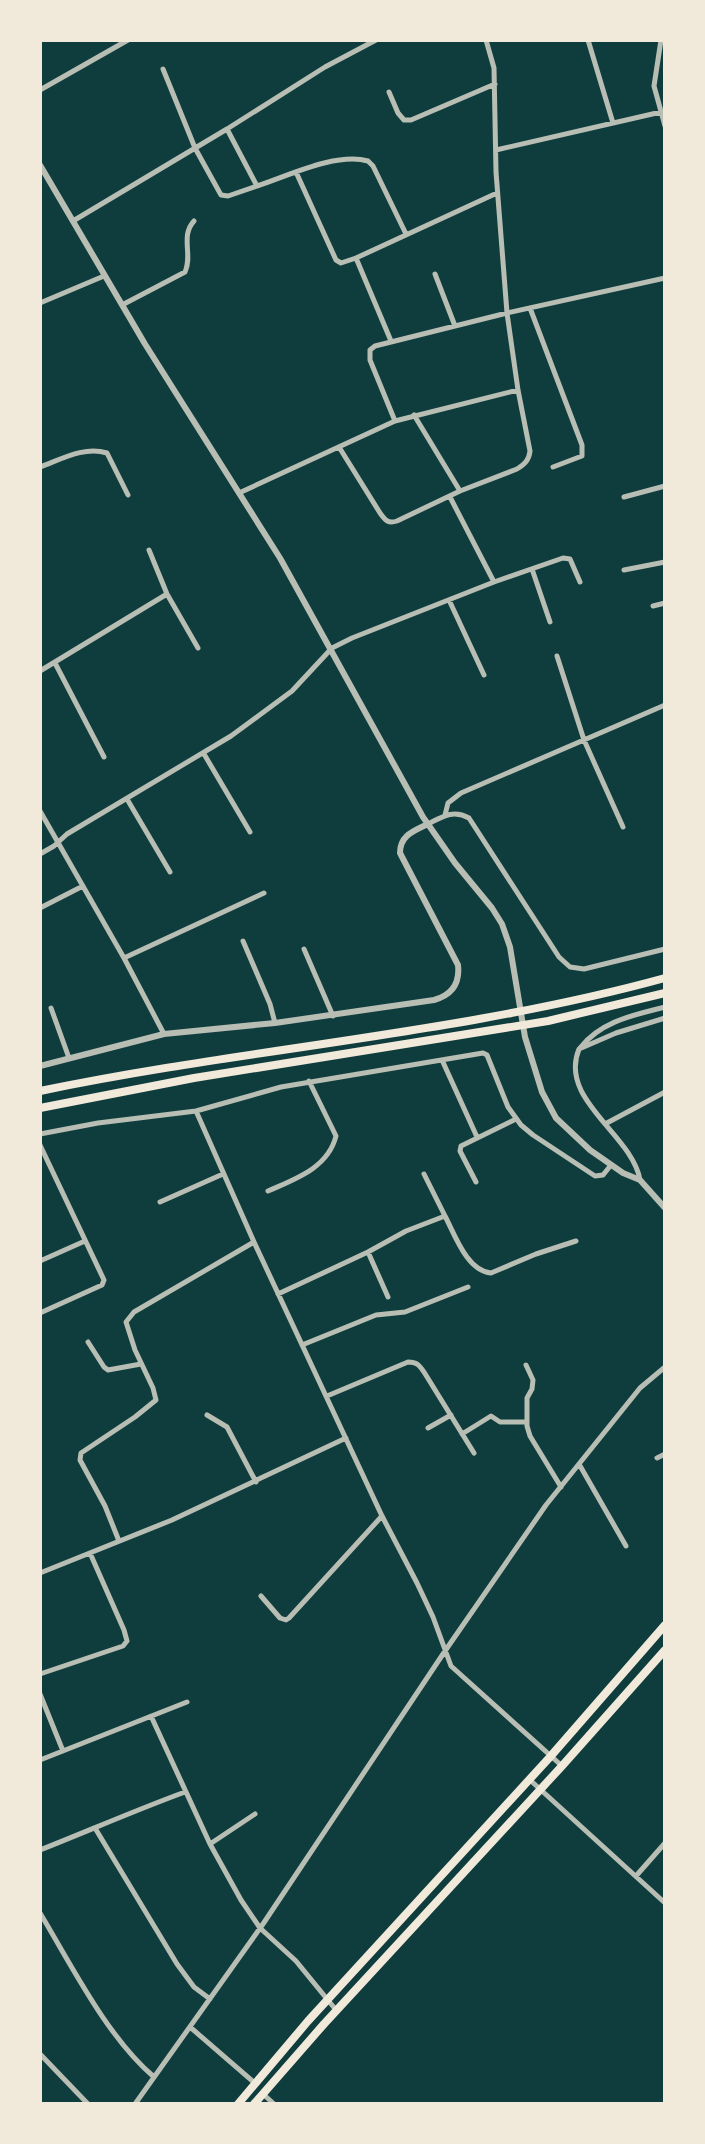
<svg xmlns="http://www.w3.org/2000/svg" width="705" height="2144" viewBox="0 0 705 2144" font-family="'Space Grotesk',sans-serif">
	<style>
		.lines { fill: none; stroke-linecap: round; stroke-linejoin: round }
		.minor { stroke: #b8beb3; stroke-width: 5 }
		.tertiary { stroke: #b8beb3; stroke-width: 6 }
		.trunk { stroke: #f1e9da; stroke-width: 8 }
	</style>
	<rect width="100%" height="100%" fill="#0f3d3e"/>
	<g class="lines">
		<path class="minor" d="M588,40L613,123
			M661,40L654,86L665,126
			M163,69L195,148L221,195L228,196L257,186
			M40,90L128,40
			M389,92L398,113L404,120H411L495,84
			M227,129L257,186C288,176 336,152 368,161L373,166L406,234
			M496,150L661,112
			M296,172L336,260L341,263L356,258
			M73,221L227,129L325,67L376,40
			M435,274L455,326
			M40,303L104,276
			M122,305L185,272C193,255 180,236 194,221
			M530,308L582,445V456L553,467
			M391,341L356,258L497,193
			M414,415L460,491
			M395,421L370,360V350L375,346L507,313L665,278
			M339,447L380,513C385,520 388,524 397,521L460,491L517,469C525,464 529,460 530,451L518,390L507,313L496,172L494,68L486,40
			M40,467C62,459 84,446 107,453L128,495
			M239,493L395,421L518,390
			M450,497L494,582
			M624,497L665,486
			M149,550L167,594L198,648
			M532,569L550,622
			M624,570L665,562
			M449,600L484,675
			M653,606L665,603
			M557,656L584,740L623,827
			M55,663L104,757
			M40,671L167,594
			M204,754L250,832
			M127,799L170,872
			M40,811L124,958L164,1034
			M445,815L448,803L461,793L665,705
			M428,824C442,817 453,809 469,818L559,957L570,967L584,969L665,949
			M40,854L54,846L67,834L231,736L292,691L332,648L352,638L494,582L563,558L570,559L580,582
			M40,908L83,886
			M243,941L270,1004L275,1023
			M304,949L333,1016
			M124,958L264,893
			M51,1008L69,1058
			M580,1048C601,1021 634,1015 665,1007
			M442,1060L477,1137
			M196,1111L254,1242L382,1516L417,1583L433,1617L451,1666L562,1766
			M605,1124L665,1092
			M40,1134L98,1123L196,1111L281,1087L483,1053L487,1055L508,1107L521,1125L533,1135L595,1176L603,1175L611,1165
			M40,1145L104,1280L102,1285L40,1313
			M640,1180C632,1134 558,1100 579,1049L616,1033L665,1018
			M476,1182L460,1151L461,1146L516,1119
			M268,1191C295,1179 328,1168 336,1136L309,1081
			M160,1202L223,1174
			M445,1216C455,1235 467,1271 491,1273L536,1254L576,1241
			M368,1252L388,1297
			M40,1261L85,1241
			M278,1294L368,1252L406,1231L445,1216L424,1174
			M88,1342L104,1367L108,1370L141,1364
			M302,1345L376,1315L405,1312L468,1287
			M526,1365L533,1380L532,1389L527,1398V1426L530,1436L561,1487
			M327,1396L408,1362C417,1362 419,1365 424,1372L474,1453
			M207,1415L227,1427L256,1482
			M428,1428L451,1415
			M462,1434L491,1416L500,1422H526
			M657,1458L665,1454
			M579,1464L626,1546
			M119,1541L105,1506L80,1460L81,1453L135,1417L156,1400L153,1388L135,1350L126,1322L134,1312L254,1242
			M40,1573L172,1520L346,1438
			M261,1596L280,1618L286,1620L289,1618L382,1516
			M40,1674L123,1646L127,1641L124,1630L90,1553
			M40,1694L63,1751
			M151,1716L210,1844L241,1900L260,1928L296,1961L336,2010
			M40,1760L187,1702
			M530,1780L665,1903
			M95,1828L177,1964L194,1987L210,1999
			M210,1844L255,1814
			M40,1850C88,1831 136,1810 185,1792
			M636,1876L665,1843
			M40,1913C72,1966 107,2037 154,2077
			M190,2027L256,2084
			M40,2054L88,2104
			M263,2094L274,2104
			M135,2104L263,1924L445,1651L546,1505L640,1388L665,1367"/>
		<path class="tertiary" d="M40,165L145,344L280,558L423,817L455,863L492,908L502,924L510,947L525,1037L542,1092L556,1118L590,1150L623,1173L640,1180L665,1208
			M40,1066L164,1034L275,1023L434,1000C452,995 460,983 458,965L400,853C400,835 414,831 428,824"/>
		<path class="trunk" d="M40,1091C247,1048 461,1034 665,978
			M40,1108L194,1078L548,1021L665,993
			M238,2104L308,2021L550,1757L665,1625
			M254,2104L324,2024L562,1766L665,1650"/>
	</g>
	<rect width="705" height="2144" fill="none" stroke="#f1e9da" stroke-width="84"/>
</svg>
